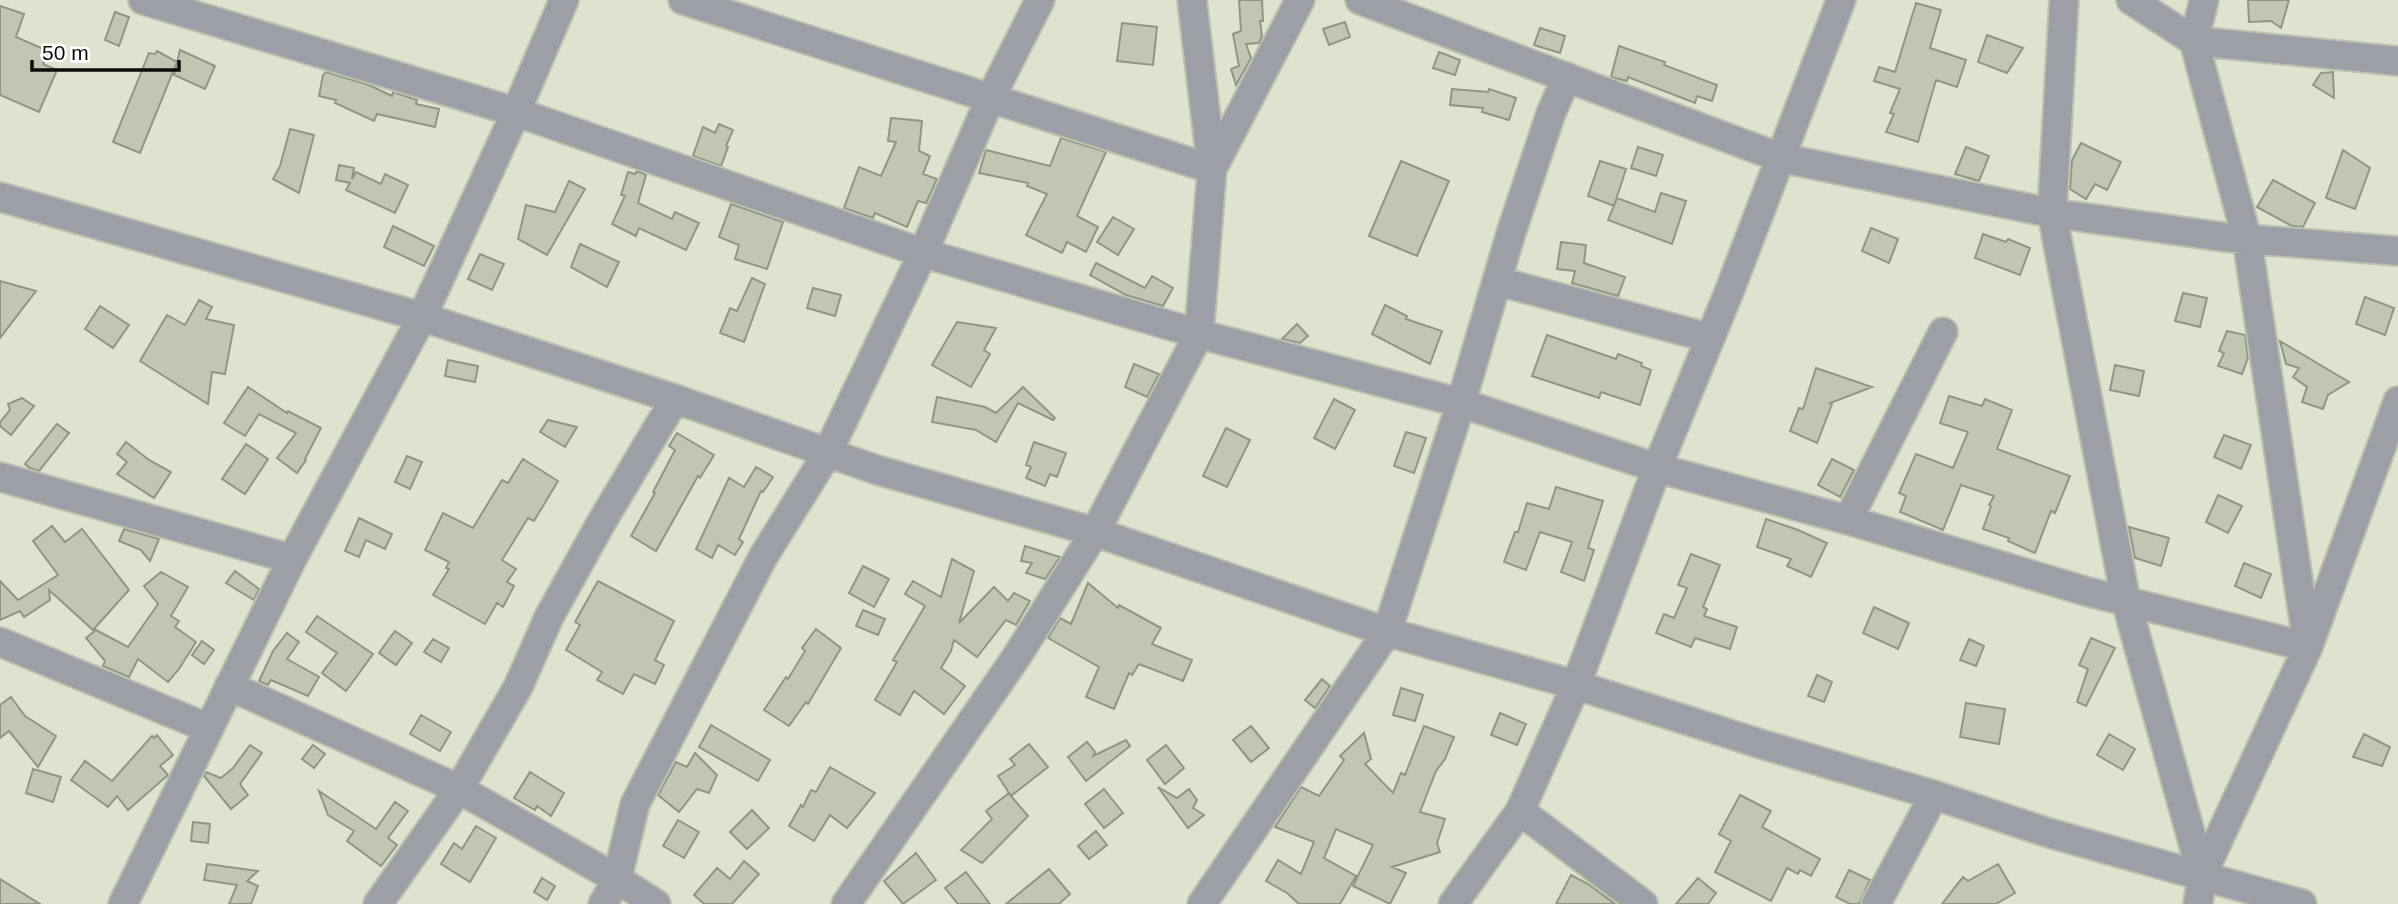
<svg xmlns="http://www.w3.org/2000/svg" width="2398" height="904" viewBox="0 0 2398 904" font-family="Helvetica,sans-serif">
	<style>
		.building { fill: #c3c5b3; stroke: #939584; stroke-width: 2 }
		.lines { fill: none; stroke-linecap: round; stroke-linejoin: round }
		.minor-casing { stroke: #bec0af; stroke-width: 32 }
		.minor { stroke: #9d9fa6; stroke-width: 28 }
	</style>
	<rect width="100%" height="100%" fill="#e0e2cf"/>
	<path class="building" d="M1239,0H1262L1263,21H1260L1262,36L1259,43L1246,44L1251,58L1236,85L1231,69L1239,66L1233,34L1241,31Z
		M2248,0H2289L2281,28L2271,21L2249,22Z
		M1916,3L1941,10L1930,48L1966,60L1957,87L1936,80L1918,142L1886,132L1894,114L1890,113L1900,89L1874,81L1879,67L1895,72Z
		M0,6L24,14L16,37L48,51L43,64L57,70L39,112L0,95Z
		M115,12L129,17L119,46L105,40Z
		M1345,22L1350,37L1329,45L1323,29Z
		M1122,23L1157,27L1153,65L1117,61Z
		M1540,28L1565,36L1560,53L1534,45Z
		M1987,35L2023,48L2007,73L1978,62Z
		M1619,46L1665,62L1664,65L1717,85L1712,101L1697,96L1695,103L1628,77L1627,81L1611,77Z
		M180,50L215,66L205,89L174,75Z
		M157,51L177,62L140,153L113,142L149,53L155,54Z
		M1439,52L1460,60L1455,75L1433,68Z
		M326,72L369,85L392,96L393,92L417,100L416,104L439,109L435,127L377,114L374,121L335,103L336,100L319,96L323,75Z
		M2333,72L2334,98L2313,85L2321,73Z
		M1452,89L1488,92L1489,89L1516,98L1509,120L1482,112L1483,108L1450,105Z
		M891,118L922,121L919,151L930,156L923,174L937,179L926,203L918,201L907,227L875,213L873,218L844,208L859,167L881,176L896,142L888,141Z
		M719,124L733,130L726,146L728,147L721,166L693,156L703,127L715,133Z
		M290,129L314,135L299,193L273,179L280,166Z
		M1061,138L1106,152L1077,216L1098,227L1086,252L1067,242L1062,253L1026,235L1047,194L1027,186L1028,183L979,173L986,150L1050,166Z
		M2081,143L2121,162L2107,190L2095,184L2086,199L2070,189L2072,160Z
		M1638,147L1663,155L1656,176L1631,168Z
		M1966,147L1989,156L1979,181L1955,174Z
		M2343,150L2370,168L2355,209L2326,198Z
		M1401,161L1449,181L1417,256L1369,236Z
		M1600,161L1626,169L1614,206L1588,196Z
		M339,165L354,168L352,179L356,172L381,184L385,174L408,185L395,213L346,190L350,183L336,180Z
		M637,171L646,175L638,203L672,219L675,212L699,223L686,250L639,228L636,236L612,224L625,196L621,195L628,172L635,174Z
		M2273,180L2315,203L2303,227L2292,226L2257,207Z
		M569,181L585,189L547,255L518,239L526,205L555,212Z
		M1661,193L1686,201L1672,244L1608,220L1617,198L1655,212Z
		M731,204L783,222L767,269L735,259L739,245L719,237Z
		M1113,217L1134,229L1118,255L1097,242Z
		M393,226L434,246L424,266L384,247Z
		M1871,228L1898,239L1889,263L1862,251Z
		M1983,234L2006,242L2008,239L2030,248L2020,275L1975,258Z
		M1561,242L1586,245L1584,263L1625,277L1618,296L1572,283L1575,271L1557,269Z
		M580,244L619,262L607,287L571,267Z
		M480,254L504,264L492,290L468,279Z
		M1096,263L1145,288L1152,276L1173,288L1163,306L1126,295L1090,275Z
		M752,278L765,284L744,342L720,333L730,308L737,311Z
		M0,281L36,291L0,338Z
		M813,288L841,295L835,316L807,308Z
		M2183,293L2207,298L2200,327L2175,321Z
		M2365,297L2394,308L2385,335L2356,324Z
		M199,300L212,307L206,319L234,325L225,374L212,372L208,404L140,361L167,315L185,325Z
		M1385,305L1407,316L1406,319L1442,331L1430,364L1372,334Z
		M100,306L129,325L113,348L85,329Z
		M957,322L996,328L984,350L990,354L971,387L932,365Z
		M1297,324L1308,336L1300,343L1282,339Z
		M2227,331L2245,335L2248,358L2242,374L2218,366L2224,353L2219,351Z
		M1547,335L1616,359L1618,354L1642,363L1641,366L1651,370L1640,405L1601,392L1599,398L1532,376Z
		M2280,341L2349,382L2328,395L2323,409L2302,402L2307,387L2293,377L2299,368L2286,364Z
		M448,360L478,366L475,382L445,376Z
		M1134,364L1159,374L1147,397L1125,387Z
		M2115,365L2144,371L2139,396L2110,390Z
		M1816,368L1872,387L1830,403L1832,404L1817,443L1790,431L1799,408L1803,409Z
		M248,387L287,413L288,411L321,428L305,459L306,460L297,473L277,458L296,433L259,414L245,436L224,423Z
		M1023,387L1055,418L1053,420L1018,403L996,442L976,430L932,422L937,397L985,407L996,413Z
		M1949,396L1982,406L1985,399L2012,410L1997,449L2070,476L2055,513L2051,511L2035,553L2008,541L2009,538L1983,529L1991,506L1989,505L1994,496L1961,485L1943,530L1900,512L1906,496L1899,493L1916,454L1953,468L1968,432L1940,423Z
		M22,398L34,406L11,435L0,426V422L10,410L8,404Z
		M1334,399L1355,410L1335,449L1314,438Z
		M548,420L577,427L565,447L540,432Z
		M57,424L69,433L39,471L30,468L25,464Z
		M1226,428L1250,440L1227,487L1203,476Z
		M1406,432L1426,438L1414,473L1394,466Z
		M677,433L714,455L700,478L698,476L656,551L631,536L655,493L653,492L675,450L669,446Z
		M2224,435L2251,445L2241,469L2214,457Z
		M126,442L149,460L171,472L154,498L117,474L127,462L117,454Z
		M1034,442L1066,453L1057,477L1050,474L1045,486L1026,478L1031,467L1026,465Z
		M246,444L268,459L245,494L222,479Z
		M407,456L422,462L410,489L395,482Z
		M523,459L558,481L534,521L528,518L502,560L516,569L507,582L514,586L503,607L497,603L485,624L433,595L449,569L446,568L449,562L425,550L443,513L473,528L502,480L508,483Z
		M1832,459L1854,470L1840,497L1818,485Z
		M756,467L773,477L763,492L761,491L739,539L743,542L735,555L718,545L712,558L696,549L729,478L744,487Z
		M1556,487L1603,501L1588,548L1594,550L1584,581L1561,572L1572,542L1540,532L1526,570L1504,562L1515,532H1518L1527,503L1549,509Z
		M2218,495L2242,506L2228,533L2206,522Z
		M359,518L392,534L385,549L366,540L359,557L345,551Z
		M1766,519L1798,530L1827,543L1811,577L1787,566L1791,559L1757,547Z
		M52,526L65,542L82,529L129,590L93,630L49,590L50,600L24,617L20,611L0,620V581L18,600L58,575L33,541Z
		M2129,527L2169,538L2161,566L2135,558Z
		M124,529L159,539L150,561L141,550L119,541Z
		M1025,546L1060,557L1045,579L1026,573L1032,563L1021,561Z
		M1691,554L1720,565L1703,607L1707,609L1704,616L1737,627L1730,649L1695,638L1691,647L1656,633L1664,614L1674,618L1687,588L1678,585Z
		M952,559L974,571L959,623L994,587L1008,601L1014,593L1030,601L1016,625L1006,620L977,657L954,640L951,651L941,668L965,686L944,714L914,691L900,715L875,700L897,662L893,660L925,606L905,594L913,581L941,597Z
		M2244,563L2271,574L2261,598L2235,586Z
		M863,566L889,579L874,607L849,593Z
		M235,571L259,589L254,600L226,583Z
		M161,572L188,587L171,616L179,621L175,627L196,642L179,669L168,682L138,659L129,677L103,666L105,661L86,638L96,630L128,647L158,604L144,586Z
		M598,581L674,621L655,660L664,665L655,684L634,674L623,694L597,680L602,672L566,650L580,625L575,622Z
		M1088,583L1118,608L1119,605L1161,628L1152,644L1192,660L1183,681L1139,664L1132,675L1129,673L1114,709L1086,697L1099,667L1048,638L1060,618L1071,624Z
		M1874,607L1909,623L1898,649L1863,633Z
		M863,610L885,619L878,635L856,626Z
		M317,616L373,654L346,691L322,673L337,653L306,632Z
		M816,629L841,648L808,704L806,702L789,726L764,710L786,677L788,679L805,651L802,648Z
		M395,631L412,643L396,665L379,653Z
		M287,633L299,642L287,659L319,677L308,696L271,680L268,685L259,681L273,651Z
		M2091,638L2115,648L2086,706L2077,702L2088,669L2079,665Z
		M433,639L449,648L441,662L424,652Z
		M1969,639L1984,646L1976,666L1960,660Z
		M202,641L214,650L204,664L192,655Z
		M1817,675L1832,682L1824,702L1808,696Z
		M1322,679L1330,686L1315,708L1305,700Z
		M1401,688L1423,695L1415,721L1393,715Z
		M11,697L25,716L56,736L38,767L9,731L0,738V705Z
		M1966,703L2005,709L1999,744L1960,737Z
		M1500,713L1526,724L1517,745L1491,735Z
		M421,715L451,732L440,751L410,734Z
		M711,725L770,760L758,781L699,747Z
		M1251,726L1269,748L1251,762L1233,740Z
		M1424,726L1454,737L1445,759L1436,771L1420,812L1445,819L1437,843L1440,852L1392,867L1406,873L1390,904L1353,886L1373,845L1336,829L1324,858L1356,876L1340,904H1299L1287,893L1266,881L1278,860L1301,874L1314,842L1275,827L1301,787L1319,796L1344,760L1340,756L1364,733L1371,759L1365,764L1393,793L1401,773L1405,775Z
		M2109,734L2135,749L2123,770L2097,755Z
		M2364,734L2390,747L2382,766L2353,757Z
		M157,735L173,755L160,766L168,775L128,810L117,796L108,807L71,780L85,761L112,781L152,736L154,738Z
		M1126,740L1130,746L1086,781L1068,757L1087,742L1095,752L1093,756Z
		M1029,744L1048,767L1011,796L1028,816L982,863L961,850L992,819L986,811L1009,793L1011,796L998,776L1015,765L1010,759Z
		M250,745L262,753L240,784L248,795L231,809L204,776L206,772L221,778L233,768Z
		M313,745L325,754L314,768L302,759Z
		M1166,745L1184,768L1165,784L1147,760Z
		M695,753L717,775L709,793L697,789L679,812L658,795L676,762L687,767Z
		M830,767L875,793L847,828L830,815L814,841L789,826L801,805L803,807L811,790L816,792Z
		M33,769L61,777L53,802L26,793Z
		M530,772L564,793L551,816L537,806L535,810L514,798Z
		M1158,787L1177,798L1189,789L1197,800L1193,808L1204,815L1188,828Z
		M1104,789L1123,813L1104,828L1085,804Z
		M319,791L376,829L395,802L408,811L388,838L397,845L381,866L347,841L354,831L328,815Z
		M1740,795L1771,811L1762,827L1820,859L1811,876L1800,870L1798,874L1787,868L1771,901L1715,872L1731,841L1719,834Z
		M752,810L769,828L747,849L730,832Z
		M678,820L699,832L684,858L663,846Z
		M193,822L210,824L208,843L191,841Z
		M476,826L496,838L470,882L441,864L454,843L462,849Z
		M1096,831L1107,845L1089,859L1078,846Z
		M916,853L936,880L903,904L884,881Z
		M744,861L759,874L732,904H704L694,895L717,868L730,879Z
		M207,864L258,871L247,881L258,886L251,904H229L237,885L204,880Z
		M1998,864L2015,893L1996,904H1942L1963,877L1968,881Z
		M1049,869L1070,894L1059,904H1006Z
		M1849,870L1870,880L1859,904H1850L1836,897Z
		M966,872L990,904H958L945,888Z
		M1571,875L1588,884L1615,904H1556Z
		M542,878L555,886L547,900L534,892Z
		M1698,878L1716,893L1708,904H1676Z
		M0,879L40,904H0Z"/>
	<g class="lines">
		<g class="minor-casing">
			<path id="minor" d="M143,0L516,112L923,253L1199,334L1461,403L1657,468L1848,520L2085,591L2308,647L2247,239L2194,41L2204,0
				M683,0L1212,169L1300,0
				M1360,0L1781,158L2052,213L2223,237L2398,251
				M2064,0L2052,213L2126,601L2202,875
				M2131,0L2194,41L2398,61
				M0,197L422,317L675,399L877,470L1095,532L1387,632L1576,685L1761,744L1934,795L2049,833L2302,904
				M1497,281L1710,338
				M0,477L292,559
				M1848,520L1943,332
				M0,642L208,728
				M229,686L459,789L617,879L656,904
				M1520,811L1643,904
				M123,904L292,559L422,317L516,112L564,0
				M378,904L459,789L518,687L549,617L601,523L675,399
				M603,904L617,879L635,804L763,557L827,454L923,253L990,99L1040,0
				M846,904L1017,656L1095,532L1199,334L1212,169L1192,0
				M1202,904L1387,632L1461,403L1511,233L1551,113L1567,77
				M1453,904L1520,811L1576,685L1657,468L1729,292L1841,0
				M1876,904L1934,795
				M2198,904L2202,875L2308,647L2398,401"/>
		</g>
		<use href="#minor" class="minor"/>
	</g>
	<path d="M32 60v10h147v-10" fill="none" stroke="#0d0d08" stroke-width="3.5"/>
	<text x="42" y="60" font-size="21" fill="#0d0d08" stroke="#ffffff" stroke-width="5" paint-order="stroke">50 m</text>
</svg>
